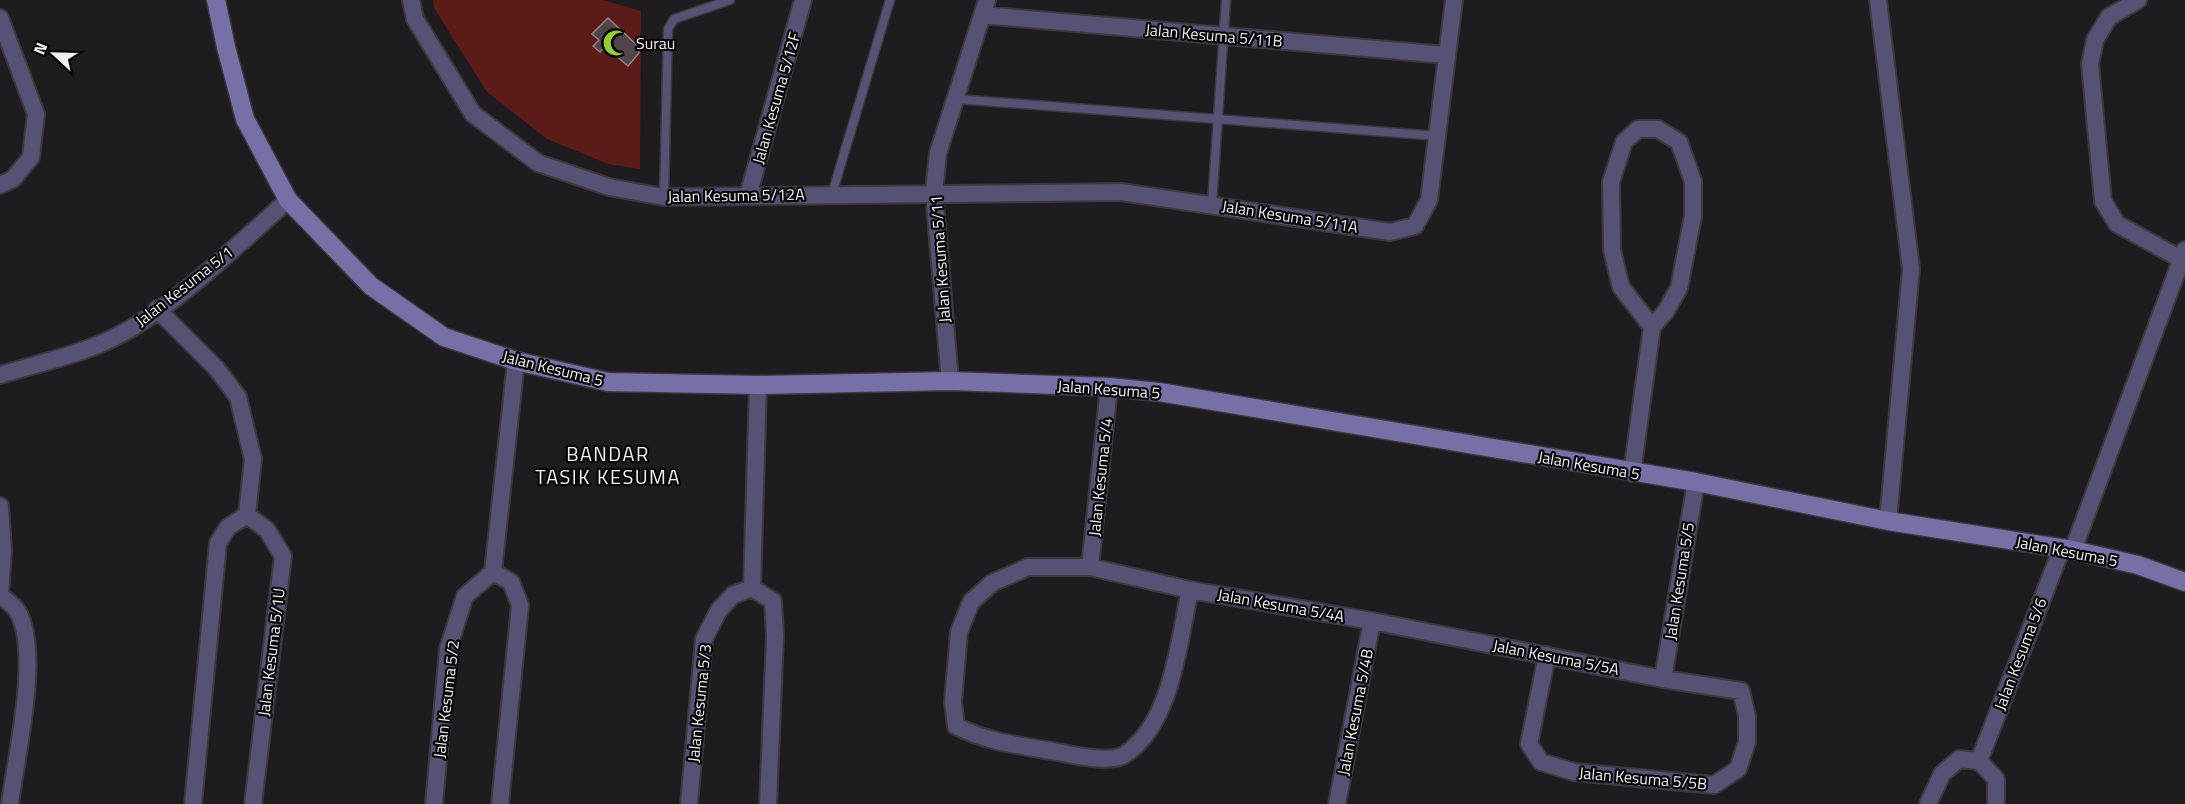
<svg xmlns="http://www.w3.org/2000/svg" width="2185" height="804" viewBox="0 0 2185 804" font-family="'Titillium Web',sans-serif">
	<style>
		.green { fill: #5b1c17 }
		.building { fill: #504549; stroke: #918589; stroke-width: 1.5 }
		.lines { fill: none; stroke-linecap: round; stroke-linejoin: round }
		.lane-casing { stroke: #3d383e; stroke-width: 11 }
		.street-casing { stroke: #3d383e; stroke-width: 20 }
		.secondary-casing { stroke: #3d383e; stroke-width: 21 }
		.lane { stroke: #555273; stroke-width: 8 }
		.street { stroke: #555273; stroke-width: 16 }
		.secondary { stroke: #7570a6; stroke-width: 18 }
		.labels { text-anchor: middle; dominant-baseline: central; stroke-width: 4.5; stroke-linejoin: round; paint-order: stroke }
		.street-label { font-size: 16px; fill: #f2eef3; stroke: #080609 }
		.poi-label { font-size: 16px; fill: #f2eef3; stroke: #080609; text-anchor: start }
		.quarter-label { font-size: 20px; letter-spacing: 1.5px; fill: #f2eef3; stroke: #080609 }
	</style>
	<rect width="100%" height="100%" fill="#201a21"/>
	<path class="green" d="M433,0H603L641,11L640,169L608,164L547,139L487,92L434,8Z"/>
	<path class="building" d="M608,18L639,47V53L628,66L605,46L600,52L593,46L599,40L592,34Z"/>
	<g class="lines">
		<g class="lane-casing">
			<path id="lane" d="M956,99L1438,136
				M832,194L890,0
				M664,197L668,29L674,19L730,0
				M1212,204L1226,0"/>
		</g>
		<g class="street-casing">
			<path id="street" d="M411,0L415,19L473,114L538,163L609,187L664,197L1121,192L1390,232L1415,226L1429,200L1454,0
				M1878,0L1911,269L1888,521
				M2138,0L2109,17L2095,40L2090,64L2103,201L2117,224L2181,259
				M982,15L1446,55
				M0,18L36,114L31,157L13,179L0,185
				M748,196L803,0
				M157,309L217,369L238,397L253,459L247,515
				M0,375C33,365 69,357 100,344C164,318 236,246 288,200
				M950,381L934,192L938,153L987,0
				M1632,473L1652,327L1666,311L1679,288L1693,216V181L1679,142L1658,129H1638L1624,142L1611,182L1612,250L1621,287L1652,327
				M0,506L3,550L0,596
				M247,515L267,530L283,556L253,804
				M2073,550L2185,250
				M1090,567L1109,387
				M493,572L511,582L520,605L500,804
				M752,588L773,601L775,636L768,804
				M752,588L758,385
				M1190,590C1179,640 1172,725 1124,755C1108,764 1069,754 1052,751C1017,745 987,742 956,726L953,702L959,632L971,602L992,583L1028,567H1090L1190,590L1372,621L1663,679L1741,691L1747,716V742L1738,769L1714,785L1574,772L1541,762L1529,744L1547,655
				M1,596C6,600 14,605 18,612C41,654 16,755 10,804
				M1663,679L1696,482
				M1979,761L2062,548
				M193,804L218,543L228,527L247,515
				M434,804L448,649L465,596L493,572L516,361
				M689,804L704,639L719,610L733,595L752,588
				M1337,804L1372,621
				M1928,804L1942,774L1959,759L1979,761L1996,779V804"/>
		</g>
		<g class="secondary-casing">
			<path id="secondary" d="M216,0L226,47L245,119L288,200L371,286L444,337L516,361L608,382L758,385L950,381L1109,387L1159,392L1696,482L1888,521L2073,550L2138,565L2185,582"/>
		</g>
		<use href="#lane" class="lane"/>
		<use href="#street" class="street"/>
		<use href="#secondary" class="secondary"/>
	</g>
	<defs>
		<g id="mosque-bare" transform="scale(2.07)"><path d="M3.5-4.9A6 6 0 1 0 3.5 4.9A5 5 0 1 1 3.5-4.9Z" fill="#93cc3d" stroke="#080609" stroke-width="2.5" paint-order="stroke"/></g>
	</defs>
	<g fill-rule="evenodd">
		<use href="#mosque-bare" x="616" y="43"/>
	</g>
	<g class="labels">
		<g class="street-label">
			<text transform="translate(1214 35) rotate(5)">Jalan Kesuma 5/11B</text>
			<text transform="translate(776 98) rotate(-74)">Jalan Kesuma 5/12F</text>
			<text transform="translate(736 195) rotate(-1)">Jalan Kesuma 5/12A</text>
			<text transform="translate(1290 216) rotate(9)">Jalan Kesuma 5/11A</text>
			<text transform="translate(940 259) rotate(-94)">Jalan Kesuma 5/11</text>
			<text transform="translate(184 286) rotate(-38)">Jalan Kesuma 5/1</text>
			<text transform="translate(553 368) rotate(14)">Jalan Kesuma 5</text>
			<text transform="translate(1109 389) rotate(4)">Jalan Kesuma 5</text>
			<text transform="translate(1589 465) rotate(10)">Jalan Kesuma 5</text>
			<text transform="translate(1100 477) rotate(-84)">Jalan Kesuma 5/4</text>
			<text transform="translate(2067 551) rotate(11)">Jalan Kesuma 5</text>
			<text transform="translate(1679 581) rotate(-81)">Jalan Kesuma 5/5</text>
			<text transform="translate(1281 605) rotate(10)">Jalan Kesuma 5/4A</text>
			<text transform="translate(271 652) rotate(-83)">Jalan Kesuma 5/1U</text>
			<text transform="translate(2020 654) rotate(-69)">Jalan Kesuma 5/6</text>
			<text transform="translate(1556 657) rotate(11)">Jalan Kesuma 5/5A</text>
			<text transform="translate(446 699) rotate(-83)">Jalan Kesuma 5/2</text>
			<text transform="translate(699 703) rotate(-84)">Jalan Kesuma 5/3</text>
			<text transform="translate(1355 712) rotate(-79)">Jalan Kesuma 5/4B</text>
			<text transform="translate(1643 778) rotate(5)">Jalan Kesuma 5/5B</text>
		</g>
		<g class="poi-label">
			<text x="636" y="43">Surau</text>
		</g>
		<g class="quarter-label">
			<text x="608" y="453">BANDAR<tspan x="608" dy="23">TASIK KESUMA</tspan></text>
		</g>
	</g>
	<g transform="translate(54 54) rotate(292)" stroke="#080609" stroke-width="4.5" paint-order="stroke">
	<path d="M0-4.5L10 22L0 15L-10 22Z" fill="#f2eef3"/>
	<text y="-9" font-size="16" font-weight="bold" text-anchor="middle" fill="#f2eef3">N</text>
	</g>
</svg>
